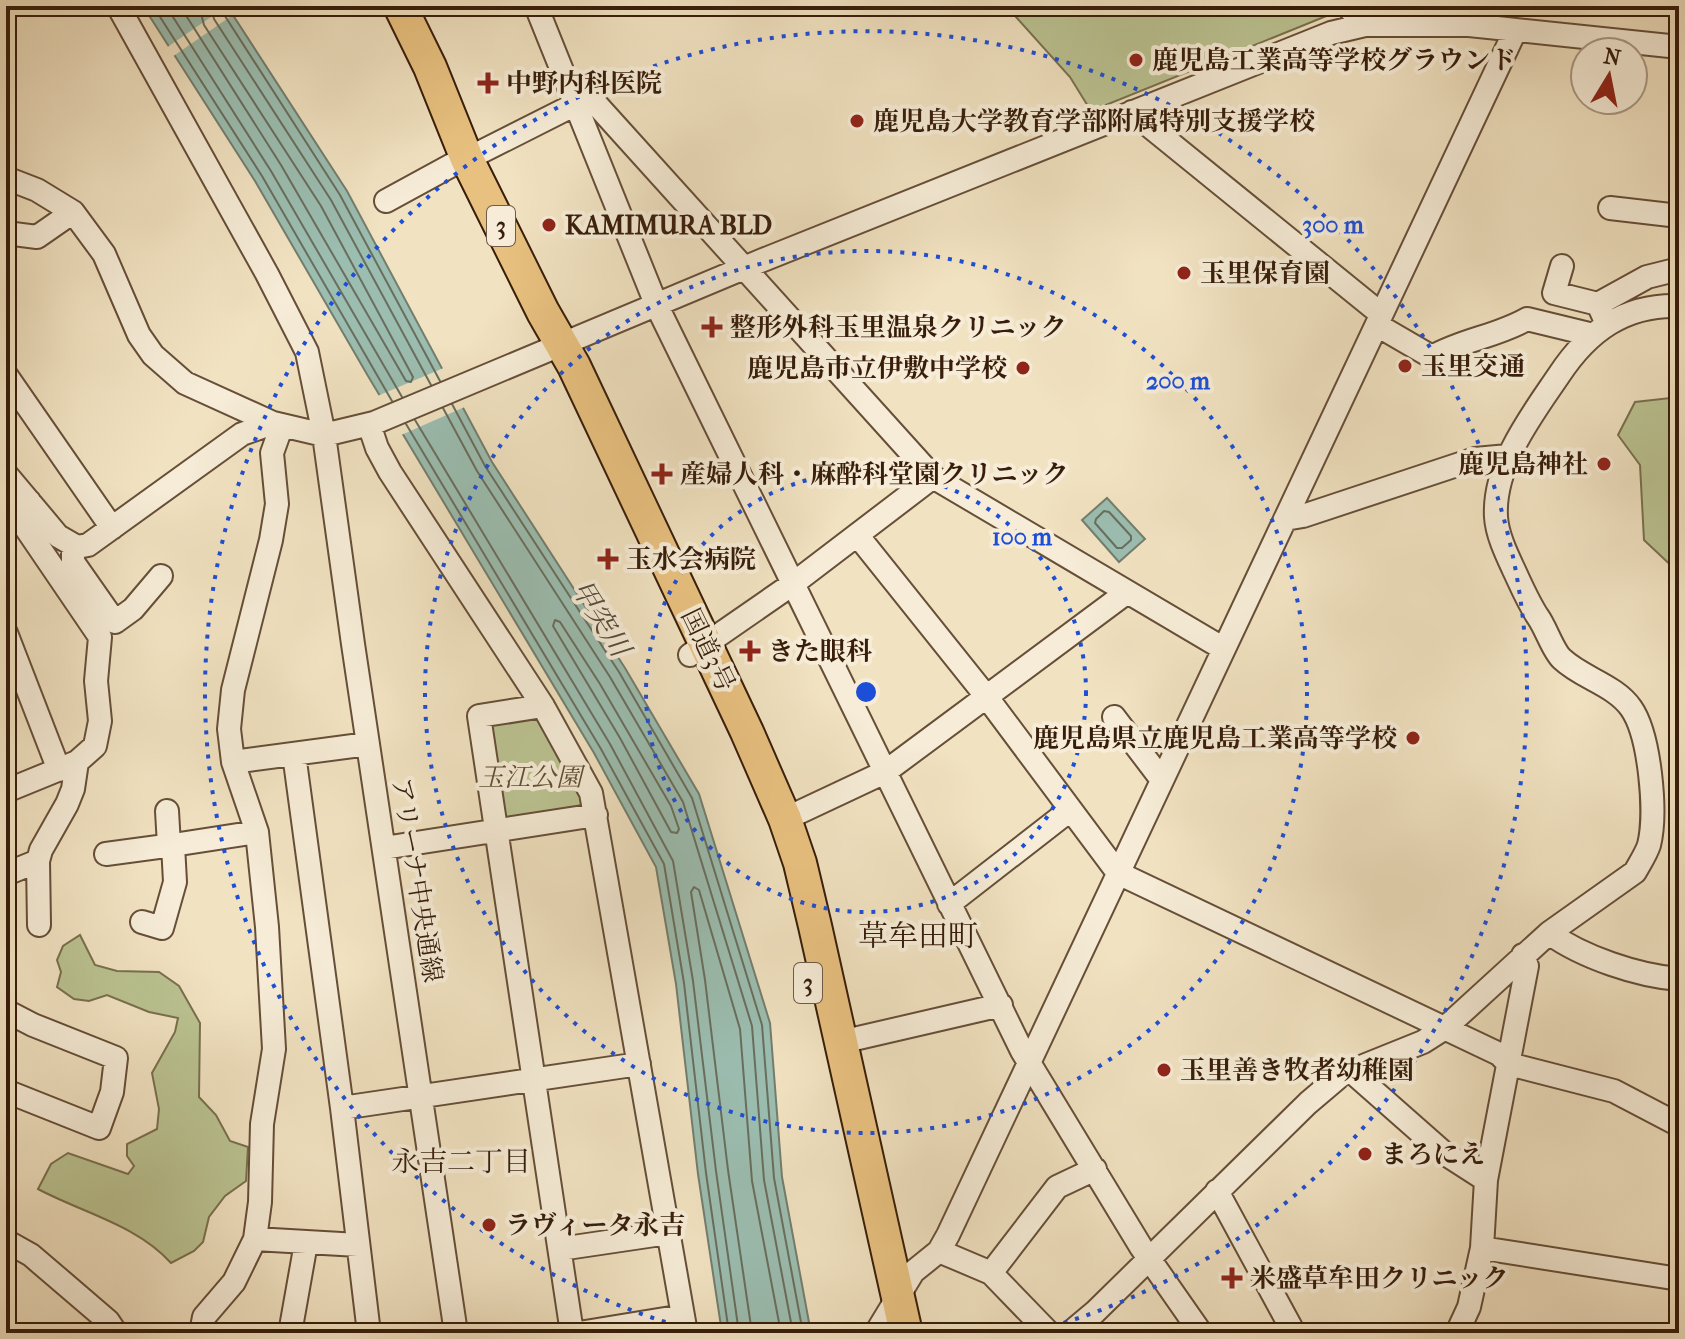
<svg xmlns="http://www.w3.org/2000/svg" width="1685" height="1339" viewBox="0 0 1685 1339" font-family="'IM FELL French Canon','Noto Serif JP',serif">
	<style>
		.green { fill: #bbc392; stroke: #79704e; stroke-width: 2 }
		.water { fill: #9bbeb1; stroke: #737e6e; stroke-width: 2 }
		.pier { fill: #f1e2c1 }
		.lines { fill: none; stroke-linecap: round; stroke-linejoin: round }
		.shore { stroke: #696e5e; stroke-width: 2 }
		.minor-casing { stroke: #664e38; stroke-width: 26 }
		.highway-casing { stroke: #371d0a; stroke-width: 36 }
		.minor { stroke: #f6ecd7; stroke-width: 22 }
		.highway { stroke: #e8c180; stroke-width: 32 }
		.ring { fill: none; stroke: #1d4ed8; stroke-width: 4; stroke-dasharray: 4 8 }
		.poi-dot { fill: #8f2418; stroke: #f6ecd7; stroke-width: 3 }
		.labels { text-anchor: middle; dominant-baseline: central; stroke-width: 8; stroke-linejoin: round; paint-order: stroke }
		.shield { fill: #f6ecd7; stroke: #705b48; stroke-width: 2 }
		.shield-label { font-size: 24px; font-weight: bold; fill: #371d0a }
		.poi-label { font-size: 26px; font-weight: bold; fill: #371d0a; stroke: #f6ecd7; text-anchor: start }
		.street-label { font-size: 26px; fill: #371d0a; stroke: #f6ecd7 }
		.park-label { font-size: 26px; font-style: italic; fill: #5f4f33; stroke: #f6ecd7 }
		.water-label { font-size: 28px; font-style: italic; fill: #554d3c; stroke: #f6ecd7 }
		.neighbourhood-label { font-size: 28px; fill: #371d0a; stroke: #f6ecd7 }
		.quarter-label { font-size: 30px; fill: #371d0a; stroke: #f6ecd7 }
		.centre { fill: #1d4ed8; stroke: #f6ecd7; stroke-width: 4 }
		.ring-label { font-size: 24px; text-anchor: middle; font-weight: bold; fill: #1d4ed8; stroke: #f6ecd7; stroke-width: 8; stroke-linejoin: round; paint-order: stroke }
	</style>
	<rect width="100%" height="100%" fill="#f1e2c1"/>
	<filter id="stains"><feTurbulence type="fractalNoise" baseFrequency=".0025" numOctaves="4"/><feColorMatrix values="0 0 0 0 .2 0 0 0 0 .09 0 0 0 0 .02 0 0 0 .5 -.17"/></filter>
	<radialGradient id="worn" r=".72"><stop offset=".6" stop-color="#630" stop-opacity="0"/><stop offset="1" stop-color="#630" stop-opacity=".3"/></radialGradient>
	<path class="green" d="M1006,6H1334L1329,15L1091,111L1070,77Z
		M1679,397V573L1644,540L1640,465L1618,435L1635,402Z
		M535,712C549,737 584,782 582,810L504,821L489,719Z
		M80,935L95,965L117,971L159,972L179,986L200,1023L199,1097L216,1115L230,1141L248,1147L246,1181L225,1196L209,1217L203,1242L194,1251L171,1263C137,1225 83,1213 38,1189L51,1164L68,1153L128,1174L134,1166L127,1156V1144L157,1129L159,1109L152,1073L175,1032L178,1018L149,1012L107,995L89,1001L74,999L57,987L61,972L57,960L63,946Z"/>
	<path class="water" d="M143,6H227L347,191L492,462L625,668L699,794L770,1023L782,1177L811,1333H722L698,1174L676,984L656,867L594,753L368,376L255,181Z
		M1107,498L1145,539L1119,562L1082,520Z"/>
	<path class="pier" d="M227,6H232L237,12L172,57L166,48Z
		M446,367L467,406L399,436L375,397Z"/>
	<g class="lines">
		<path class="shore" d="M153,6L262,176L392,401
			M166,6L271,171L402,397
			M180,6L281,165L406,381L411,382L413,377L321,206L204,25L199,6
			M211,6L214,19L331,200L431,385
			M221,6L223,13L340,195L440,381
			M452,404L485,466L619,672L692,798L762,1025L774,1178L803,1333
			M443,408L477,471L610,677L683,802L752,1026L764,1180L793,1333
			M415,420L610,744L673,861L693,981L716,1171L739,1333
			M406,424L601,749L664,864L684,983L706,1173L729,1333
			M1104,511L1109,512L1131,536V540L1122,548H1117L1095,523L1096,519Z
			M555,620L560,622L600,684L671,806L679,829L677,833L671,832L620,738L553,626Z
			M752,1333L728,1170L705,980L691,892L694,887L699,890L740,1029L752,1181L781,1333"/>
		<g class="minor-casing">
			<path id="minor" d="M118,6L267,274L307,352L324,435L353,644L456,1333
				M536,6L656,304L1022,1051L1141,1247L1201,1333
				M1347,6L1365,25
				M1132,112L1381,314
				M467,159L576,104L597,105L933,477L1224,649
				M6,178L37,190L73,212L104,254L139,335L153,355L185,383L273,423L324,435L374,423L763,260L1331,33L1365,25H1469L1679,47
				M386,201L452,165
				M1610,208L1679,216
				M6,233L37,237L73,212
				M1562,266L1554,293L1598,304
				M1607,324L1598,304L1647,277L1679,269
				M1377,325L1432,357C1464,339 1495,337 1527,319L1593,335
				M6,375L112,528
				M369,424L377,448L390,472L543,706L591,793L686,1333
				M6,474L58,536L77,547L88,545L242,434L273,423
				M1285,519L1303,516L1475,459L1508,456
				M858,536L986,696L1118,873L1499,1054L1509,1064L1614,1091L1679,1125
				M73,546V562L115,622L133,609L161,576
				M6,633L59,770
				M690,655L794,583L933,477
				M543,706L479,716L572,1333
				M1114,717L1162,780
				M294,754L342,1108L369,1333
				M233,762L368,744
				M6,791L77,762L95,746L100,721L96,681L100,637L17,515L29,501
				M167,811L169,845
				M785,819L885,772L1126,593
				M384,848L596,815
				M106,854L173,845
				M6,874L38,861
				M949,904L1070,810
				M142,922L162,928L175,882L173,845L257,832
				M39,925L38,861L41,850L67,804L73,789L77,762
				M1549,933C1582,957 1638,976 1679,979
				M6,1011L33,1025L116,1058L112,1092L99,1128L6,1091
				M841,1042L1001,1005
				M1351,1071L1444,1153L1486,1180
				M342,1108L639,1064
				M1217,1191L1294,1333
				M255,1239L358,1245
				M6,1241L31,1255L108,1321L116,1333
				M1482,1248L1679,1279
				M560,1249L668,1233
				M939,1251L991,1273L1049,1333
				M991,1273L1057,1187L1095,1169
				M201,1333L204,1317L234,1282L255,1239L260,1202L262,1124L274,1049L267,927L257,832L233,762L229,729L233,690L271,540L277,504L272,453L282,425
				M290,1333L306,1243
				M579,1333L683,1316
				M876,1333L913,1272L939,1251L948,1235L1515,31
				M1070,1333L1095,1312L1308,1103L1341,1075L1423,1042L1445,1028L1549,933L1635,872C1640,863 1646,854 1649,845C1657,813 1650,735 1631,708C1615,685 1582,678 1562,659C1553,651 1546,628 1538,617C1528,602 1521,585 1513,568C1506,553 1497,534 1496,517C1493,465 1532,415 1559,375C1588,331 1625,304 1679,306
				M1457,1333L1469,1307L1482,1248L1486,1180L1527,966L1523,955"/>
		</g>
		<g class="highway-casing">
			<path id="highway" d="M400,6L430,67L467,159L543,312L574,366L747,732L785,819L800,863L815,926L906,1333"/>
		</g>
		<use href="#minor" class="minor"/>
		<use href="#highway" class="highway"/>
	</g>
	<g class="ring">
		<circle cx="866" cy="692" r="220"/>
		<circle cx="866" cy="692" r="441"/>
		<path d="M700 1332A661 661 0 1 1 1032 1332"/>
	</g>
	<g class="poi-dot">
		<circle cx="1136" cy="60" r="8"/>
		<path d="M484 71h8v8h8v8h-8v8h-8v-8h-8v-8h8z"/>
		<circle cx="857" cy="121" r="8"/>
		<circle cx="549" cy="225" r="8"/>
		<circle cx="1184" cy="273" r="8"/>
		<path d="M708 315h8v8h8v8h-8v8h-8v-8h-8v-8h8z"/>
		<circle cx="1405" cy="366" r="8"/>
		<circle cx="1023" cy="368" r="8"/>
		<circle cx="1604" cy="464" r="8"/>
		<path d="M658 462h8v8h8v8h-8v8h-8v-8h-8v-8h8z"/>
		<path d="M604 547h8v8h8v8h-8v8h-8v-8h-8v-8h8z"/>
		<path d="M746 639h8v8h8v8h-8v8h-8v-8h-8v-8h8z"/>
		<circle cx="1413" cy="738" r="8"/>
		<circle cx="1164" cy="1070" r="8"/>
		<circle cx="1365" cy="1154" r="8"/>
		<circle cx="489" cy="1225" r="8"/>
		<path d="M1228 1266h8v8h8v8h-8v8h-8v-8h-8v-8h8z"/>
	</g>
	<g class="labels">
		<g class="shield">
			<rect x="487" y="206" width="28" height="40" rx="6"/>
			<rect x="794" y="963" width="28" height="40" rx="6"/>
		</g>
		<g class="shield-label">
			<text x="501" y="226">3</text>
			<text x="808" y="983">3</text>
		</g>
		<g class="poi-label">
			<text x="1152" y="60">鹿児島工業高等学校グラウンド</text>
			<text x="506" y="83">中野内科医院</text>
			<text x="873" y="121">鹿児島大学教育学部附属特別支援学校</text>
			<text x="565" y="225">KAMIMURA BLD</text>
			<text x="1200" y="273">玉里保育園</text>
			<text x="730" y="327">整形外科玉里温泉クリニック</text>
			<text x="1421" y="366">玉里交通</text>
			<text x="1007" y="368" text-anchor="end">鹿児島市立伊敷中学校</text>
			<text x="1588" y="464" text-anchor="end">鹿児島神社</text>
			<text x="680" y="474">産婦人科・麻酔科堂園クリニック</text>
			<text x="626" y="559">玉水会病院</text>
			<text x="768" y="651">きた眼科</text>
			<text x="1397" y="738" text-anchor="end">鹿児島県立鹿児島工業高等学校</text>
			<text x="1180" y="1070">玉里善き牧者幼稚園</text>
			<text x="1381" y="1154">まろにえ</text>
			<text x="505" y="1225">ラヴィータ永吉</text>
			<text x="1250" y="1278">米盛草牟田クリニック</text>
		</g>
		<g class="street-label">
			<text transform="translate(708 650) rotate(64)">国道3号</text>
			<text transform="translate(417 880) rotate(81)">アリーナ中央通線</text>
		</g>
		<g class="park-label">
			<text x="530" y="777">玉江公園</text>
		</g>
		<g class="water-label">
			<text transform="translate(601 618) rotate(58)">甲突川</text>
		</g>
		<g class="neighbourhood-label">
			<text x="461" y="1161">永吉二丁目</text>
		</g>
		<g class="quarter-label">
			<text x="918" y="936">草牟田町</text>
		</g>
	</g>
	<circle cx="866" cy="692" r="12" class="centre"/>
	<g class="ring-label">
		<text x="1333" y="233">300 m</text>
		<text x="1178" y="389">200 m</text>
		<text x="1022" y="545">100 m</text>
	</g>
	<rect width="1685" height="1339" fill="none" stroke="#f1e2c1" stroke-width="32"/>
	<rect x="8" y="8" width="1669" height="1323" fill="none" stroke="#371d0a" stroke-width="4"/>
	<rect x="16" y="16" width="1653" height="1307" fill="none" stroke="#371d0a" stroke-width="2"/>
	<g transform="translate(1609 76) rotate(10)"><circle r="38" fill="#f6ecd7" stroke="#aa9985" stroke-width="2"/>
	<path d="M0-6L14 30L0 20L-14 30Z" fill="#8f2418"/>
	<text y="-12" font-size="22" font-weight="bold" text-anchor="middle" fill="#371d0a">N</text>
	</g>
	<rect width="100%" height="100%" filter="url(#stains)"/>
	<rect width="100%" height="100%" fill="url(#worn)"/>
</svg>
